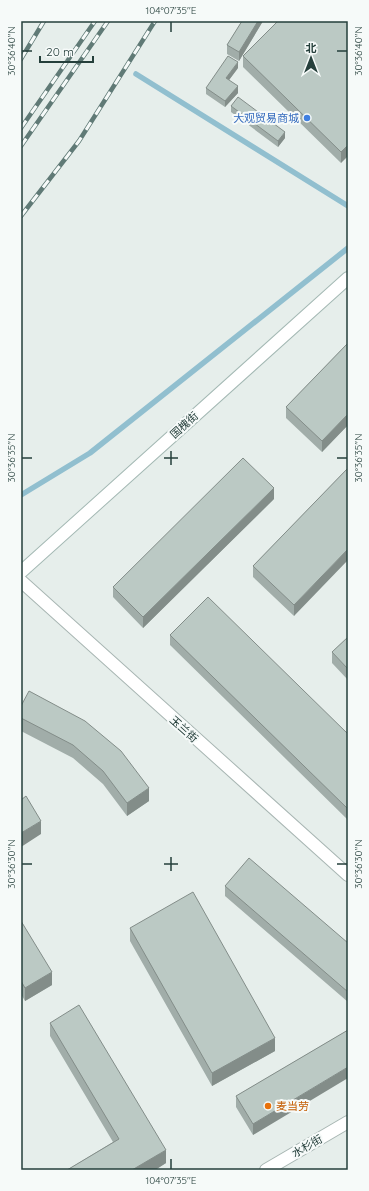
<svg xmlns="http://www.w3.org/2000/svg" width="369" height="1191" viewBox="0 0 369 1191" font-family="Quicksand,'Noto Sans SC',sans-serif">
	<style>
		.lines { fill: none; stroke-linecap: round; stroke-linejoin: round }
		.stream { stroke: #91bfcf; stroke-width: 5.5 }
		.street-casing { stroke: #a8b6b3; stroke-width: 14 }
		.secondary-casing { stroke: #a4b9b4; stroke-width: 14 }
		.street { stroke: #fff; stroke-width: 12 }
		.secondary { stroke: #fff; stroke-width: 12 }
		.rail-casing { stroke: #607a76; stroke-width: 4.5 }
		.rail { stroke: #f6faf9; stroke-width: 3; stroke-dasharray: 9; stroke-linecap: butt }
		.wall { fill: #a1ada9 }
		.shaded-wall { fill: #838d89 }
		.building { fill: #bbc9c4; stroke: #838d89 }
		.ticks { fill: none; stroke: #253f3b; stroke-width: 1.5 }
		.shop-dot { fill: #3f7fe0; stroke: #f6faf9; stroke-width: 1.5 }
		.food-dot { fill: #e8710a; stroke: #f6faf9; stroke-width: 1.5 }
		.labels { text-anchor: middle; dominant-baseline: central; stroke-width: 4; stroke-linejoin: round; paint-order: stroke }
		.shop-label { font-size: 11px; fill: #366cbe; stroke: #f6faf9; text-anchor: end }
		.street-label { font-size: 11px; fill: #253f3b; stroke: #f6faf9 }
		.food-label { font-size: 11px; fill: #c56008; stroke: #f6faf9; text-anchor: start }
		.neatline { fill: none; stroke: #253f3b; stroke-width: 1.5 }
		.ticks-label { font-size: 10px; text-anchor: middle; fill: #253f3b }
	</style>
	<rect width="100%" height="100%" fill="#e6eeeb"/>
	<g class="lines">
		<path class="stream" d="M136,74L348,206
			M21,495L90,453L348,248"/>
		<defs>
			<path id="street" d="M21,581L348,875
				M266,1170L348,1122"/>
			<path id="secondary" d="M21,572L348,278"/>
		</defs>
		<use href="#street" class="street-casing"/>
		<use href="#secondary" class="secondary-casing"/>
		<use href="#street" class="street"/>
		<use href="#secondary" class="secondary"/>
		<defs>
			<path id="rail" d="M21,59L44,21
				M21,128L95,21
				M21,146L108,21
				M21,216L79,141L155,21"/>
		</defs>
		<use href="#rail" class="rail-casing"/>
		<use href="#rail" class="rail"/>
	</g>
	<path class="wall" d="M242,21H263L239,61L227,54V45Z
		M348,21L341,163L243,67V56Z
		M238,68L229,80L238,93L225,107L206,94V88Z
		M231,106L285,138L278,147L231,112Z
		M348,343V425L322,452L286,418V407Z
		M348,468L294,616L253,577V566Z
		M274,499L143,628L113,597V587Z
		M170,635L348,734V820L170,645Z
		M348,637V680L332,663V652Z
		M21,706L149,801L127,816L103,784L73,758L21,731Z
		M225,886L348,943V1002L225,896Z
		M21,921L52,985L25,1001L21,994Z
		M130,928L275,1051L212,1086L130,941Z
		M50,1023L166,1163L155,1170H67L113,1142L50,1036Z
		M348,1030L253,1135L236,1107V1096Z"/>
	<path class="shaded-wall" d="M258,21H263L239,61V52Z
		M238,62V68L226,84V78Z
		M238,86V93L225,107V101Z
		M285,132V138L278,147V141Z
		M348,145V156L341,163V152Z
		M348,414V425L322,452V441Z
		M274,488V499L143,628V617Z
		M348,549V560L294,616V605Z
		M149,788V801L127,816V803Z
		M41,821V834L21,847V833Z
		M52,972V985L25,1001V988Z
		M275,1038V1051L212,1086V1073Z
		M348,1067V1078L253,1135V1124Z
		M166,1150V1163L155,1170H132Z"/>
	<path class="building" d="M242,21H258L239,52L227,45Z
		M278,21H348V145L341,152L243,56Z
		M228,56L238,62L226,78L238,86L225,101L206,88Z
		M238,97L285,132L278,141L231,106Z
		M348,343V414L322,441L286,407Z
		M243,458L274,488L143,617L113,587Z
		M348,468V549L294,605L253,566Z
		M208,597L348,734V809L170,635Z
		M348,637V669L332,652Z
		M29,691L85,721L121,751L149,788L127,803L103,771L73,745L21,718V706Z
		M26,796L41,821L21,833V800Z
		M249,858L348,943V992L225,886Z
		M193,892L275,1038L212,1073L130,928Z
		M21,921L52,972L25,988L21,981Z
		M79,1005L166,1150L132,1170H67L119,1139L50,1023Z
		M348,1030V1067L253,1124L236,1096Z"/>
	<path class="ticks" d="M171,22V32M22,51H32M337,51H347M171,451V465M22,458H32M164,458H178M337,458H347M171,857V871M22,864H32M164,864H178M337,864H347M171,1159V1169"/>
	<circle class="shop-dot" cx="307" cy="118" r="4"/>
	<circle class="food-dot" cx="268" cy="1106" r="4"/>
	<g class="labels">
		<g class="shop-label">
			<text x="299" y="118">大观贸易商城</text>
		</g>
		<g class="street-label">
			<text transform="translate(184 425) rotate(-42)">国槐街</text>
			<text transform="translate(184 729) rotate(42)">玉兰街</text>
			<text transform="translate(307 1146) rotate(-30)">水杉街</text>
		</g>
		<g class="food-label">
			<text x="276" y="1106">麦当劳</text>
		</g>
	</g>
	<rect width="369" height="1191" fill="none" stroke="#f6faf9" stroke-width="44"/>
	<g transform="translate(311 58)" stroke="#f6faf9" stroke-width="3" paint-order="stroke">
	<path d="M0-3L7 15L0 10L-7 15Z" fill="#253f3b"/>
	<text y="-6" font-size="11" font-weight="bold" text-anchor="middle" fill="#253f3b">北</text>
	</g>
	<path d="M40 56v6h53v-6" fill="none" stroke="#253f3b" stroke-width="2"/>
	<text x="46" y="56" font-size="12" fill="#253f3b" stroke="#f6faf9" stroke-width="3" paint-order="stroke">20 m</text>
	<rect x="22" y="22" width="325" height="1147" class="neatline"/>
	<g class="ticks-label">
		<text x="171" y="14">104°07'35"E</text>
		<text transform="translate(11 51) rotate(-90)" y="4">30°36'40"N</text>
		<text transform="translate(358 51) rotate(-90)" y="4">30°36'40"N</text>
		<text transform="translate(11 458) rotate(-90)" y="4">30°36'35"N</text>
		<text transform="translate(358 458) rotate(-90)" y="4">30°36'35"N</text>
		<text transform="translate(11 864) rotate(-90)" y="4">30°36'30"N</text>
		<text transform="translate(358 864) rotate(-90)" y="4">30°36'30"N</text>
		<text x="171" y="1184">104°07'35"E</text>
	</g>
</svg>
